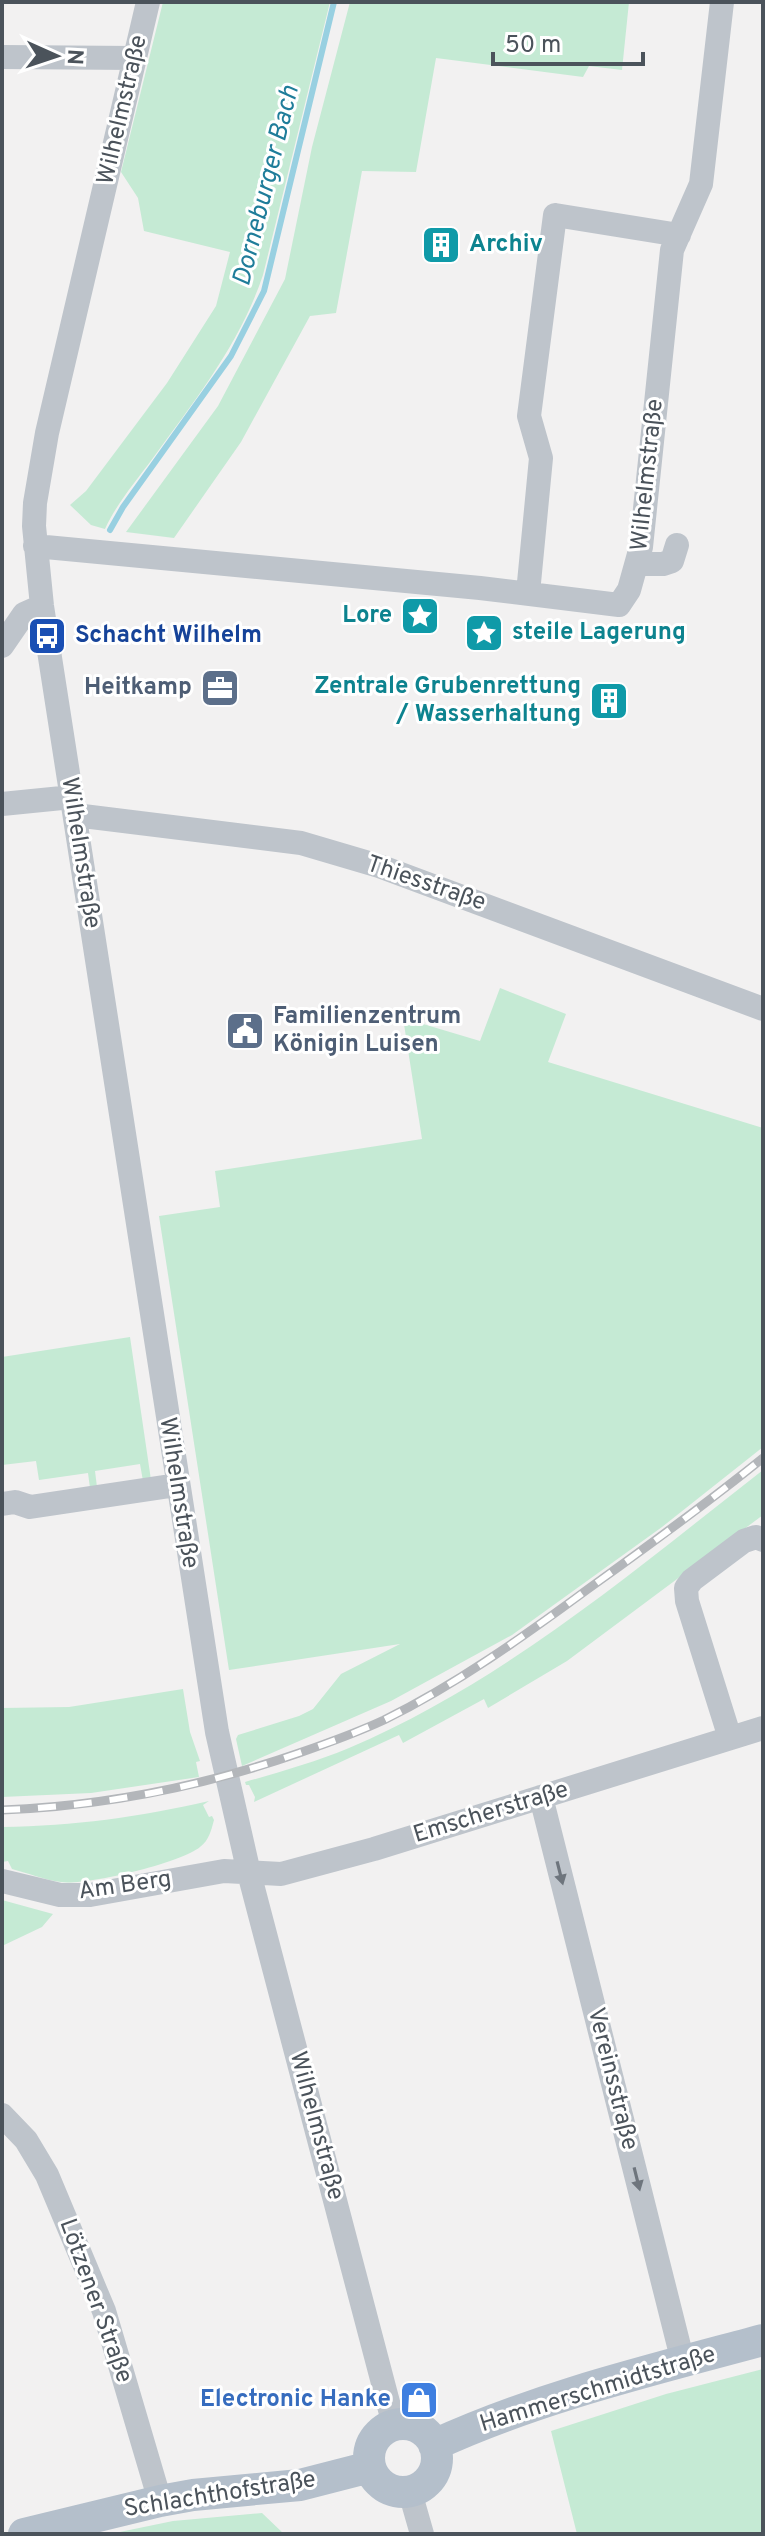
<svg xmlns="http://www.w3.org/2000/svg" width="765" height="2536" viewBox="0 0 765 2536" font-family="Overpass,sans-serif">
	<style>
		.green { fill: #c5ead4 }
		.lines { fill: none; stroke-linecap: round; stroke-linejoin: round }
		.stream { stroke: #98d0e1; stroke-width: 6 }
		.minor { stroke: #bec4cb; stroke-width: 24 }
		.major { stroke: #b4bfcb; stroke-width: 32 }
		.rail-casing { stroke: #b3b6ba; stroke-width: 9 }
		.rail { stroke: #fff; stroke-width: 6; stroke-dasharray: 18; stroke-linecap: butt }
		.oneway { fill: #6e757d }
		.labels { text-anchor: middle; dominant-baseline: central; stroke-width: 6; stroke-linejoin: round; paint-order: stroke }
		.street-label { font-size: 24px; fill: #4b535b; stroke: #fff }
		.culture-label { font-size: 24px; font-weight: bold; fill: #0d838f; stroke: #fff; text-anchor: start }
		.transit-label { font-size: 24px; font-weight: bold; fill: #164399; stroke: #fff; text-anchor: start }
		.service-label { font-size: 24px; font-weight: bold; fill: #4e5e75; stroke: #fff; text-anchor: end }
		.shop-label { font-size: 24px; font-weight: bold; fill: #366cbe; stroke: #fff; text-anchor: end }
		.water-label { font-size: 26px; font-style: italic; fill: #1f7d9a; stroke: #fff }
	</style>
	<rect width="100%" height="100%" fill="#f2f1f1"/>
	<path class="green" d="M163,2H330L263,275C240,344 195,400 153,458C136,481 117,503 105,529L91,525L70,505L86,491L167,383L216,306L230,252L144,231L138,198L121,172Z
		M350,2H629L622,70L589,66L583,77L436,58L416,172L362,171L336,313L310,316L241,442L174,538L126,532L218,406L285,279L312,147Z
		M500,988L566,1014L548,1062L763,1128V1447L662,1527L512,1635L391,1701L242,1766L236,1739L238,1735L299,1716L313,1709L341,1674L400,1644L229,1670L159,1216L220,1207L215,1171L422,1139L403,1018L480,1041Z
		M130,1337L151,1480L143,1481L140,1464L95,1471L97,1487L90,1488L88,1473L39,1480L36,1461L2,1465V1357Z
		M763,1470V1515L567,1661L488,1708L484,1699L403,1743L399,1735L254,1802L255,1797L249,1785H246L245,1782C280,1772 315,1762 349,1748C504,1682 632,1572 763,1470Z
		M183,1689L190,1732L200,1761L196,1762L199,1777L91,1793L2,1797V1708L69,1707Z
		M209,1801L203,1805L209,1817L212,1816L214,1820C211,1831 209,1840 200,1847C181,1863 85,1886 61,1882C44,1880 28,1873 12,1869L8,1861L2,1862V1827C75,1826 138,1817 209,1801Z
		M2,1900L53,1914L42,1927L2,1946Z
		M763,2369V2534H577L551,2431L666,2394Z
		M262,2513L284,2534H110L173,2521Z"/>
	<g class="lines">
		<path class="stream" d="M110,530L123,507L231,356L264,291L334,2"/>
		<path class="minor" d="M148,2L47,433L35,503L34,526L42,606L217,1732L249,1873L394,2425
			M2,57L135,58
			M35,546L480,588L619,605L629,590L641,547L672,250L701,184L722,2
			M637,564H663L672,561L677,545
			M528,593L541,458L529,416L555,215L679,235
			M2,646L24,614L42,606
			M2,804L72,797
			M75,815L301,843L379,866L763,1009
			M2,1504L15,1502L30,1507L177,1485
			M730,1738L687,1601L686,1588L692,1580L744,1541L756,1537L763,1540
			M541,1797L683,2362
			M2,1881L60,1895H90L224,1871L281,1874L374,1849L763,1728
			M2,2115L26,2140L47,2175L104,2311L160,2501
			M410,2492L422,2534"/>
		<path class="major" d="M369 2458a34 34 0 1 1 68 0a34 34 0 1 1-68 0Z
			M434,2445C538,2397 652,2370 763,2340
			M24,2534L160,2501L193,2495L300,2485L370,2467"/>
		<defs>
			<path id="rail" d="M2,1810C106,1806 201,1787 299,1753C328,1743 356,1733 384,1720C457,1684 523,1637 588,1589C648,1546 706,1504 763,1458"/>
		</defs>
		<use href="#rail" class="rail-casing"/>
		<use href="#rail" class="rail"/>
	</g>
	<defs><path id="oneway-solid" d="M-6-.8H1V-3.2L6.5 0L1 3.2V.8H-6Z" transform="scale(2)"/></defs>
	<g class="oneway">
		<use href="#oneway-solid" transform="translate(560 1873) rotate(76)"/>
		<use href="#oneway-solid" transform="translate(637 2179) rotate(76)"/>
	</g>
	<defs>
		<symbol id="building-square" viewBox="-11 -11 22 22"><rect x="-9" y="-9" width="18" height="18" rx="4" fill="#0f9aa8" stroke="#fff"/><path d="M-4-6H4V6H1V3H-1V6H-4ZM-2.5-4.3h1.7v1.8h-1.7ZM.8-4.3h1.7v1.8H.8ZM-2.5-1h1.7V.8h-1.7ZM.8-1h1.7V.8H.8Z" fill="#fff"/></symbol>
		<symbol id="sight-square" viewBox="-11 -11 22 22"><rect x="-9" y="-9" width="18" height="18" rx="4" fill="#0f9aa8" stroke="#fff"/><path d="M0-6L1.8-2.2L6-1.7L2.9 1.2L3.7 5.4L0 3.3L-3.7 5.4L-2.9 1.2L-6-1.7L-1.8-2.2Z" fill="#fff"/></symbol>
		<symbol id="bus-square" viewBox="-11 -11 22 22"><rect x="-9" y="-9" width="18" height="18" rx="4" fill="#1a4fb4" stroke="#fff"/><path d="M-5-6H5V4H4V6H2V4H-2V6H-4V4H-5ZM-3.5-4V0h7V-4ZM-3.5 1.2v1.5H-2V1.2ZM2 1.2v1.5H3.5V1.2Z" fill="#fff"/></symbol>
		<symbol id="office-square" viewBox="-11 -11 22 22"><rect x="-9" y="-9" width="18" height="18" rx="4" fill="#5c6f8a" stroke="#fff"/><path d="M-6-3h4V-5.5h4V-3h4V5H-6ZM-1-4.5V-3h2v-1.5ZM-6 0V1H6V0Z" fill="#fff"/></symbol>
		<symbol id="civic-square" viewBox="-11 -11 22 22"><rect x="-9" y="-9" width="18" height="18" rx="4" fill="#5c6f8a" stroke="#fff"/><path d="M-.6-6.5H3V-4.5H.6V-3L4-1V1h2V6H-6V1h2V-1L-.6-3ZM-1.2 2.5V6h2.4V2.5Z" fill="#fff"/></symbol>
		<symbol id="shop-square" viewBox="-11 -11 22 22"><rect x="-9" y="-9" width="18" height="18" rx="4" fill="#3f7fe0" stroke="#fff"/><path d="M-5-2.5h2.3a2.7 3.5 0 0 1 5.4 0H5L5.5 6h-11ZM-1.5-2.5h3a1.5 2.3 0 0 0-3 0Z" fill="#fff"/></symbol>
	</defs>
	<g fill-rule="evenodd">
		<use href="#building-square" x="419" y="223" width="44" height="44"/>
		<use href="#sight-square" x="398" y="594" width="44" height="44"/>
		<use href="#sight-square" x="462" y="611" width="44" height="44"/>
		<use href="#bus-square" x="25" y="614" width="44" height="44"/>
		<use href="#office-square" x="198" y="666" width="44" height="44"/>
		<use href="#building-square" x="587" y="679" width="44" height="44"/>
		<use href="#civic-square" x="223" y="1009" width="44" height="44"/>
		<use href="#shop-square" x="397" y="2378" width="44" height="44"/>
	</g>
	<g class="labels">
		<g class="street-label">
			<text transform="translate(123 110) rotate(-77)">Wilhelmstraße</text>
			<text transform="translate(648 475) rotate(-84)">Wilhelmstraße</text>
			<text transform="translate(80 853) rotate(81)">Wilhelmstraße</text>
			<text transform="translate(426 884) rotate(19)">Thiesstraße</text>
			<text transform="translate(178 1493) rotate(81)">Wilhelmstraße</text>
			<text transform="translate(491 1813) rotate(-17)">Emscherstraße</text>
			<text transform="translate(125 1886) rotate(-8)">Am Berg</text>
			<text transform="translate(612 2079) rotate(76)">Vereinsstraße</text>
			<text transform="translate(316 2126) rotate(75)">Wilhelmstraße</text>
			<text transform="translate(95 2301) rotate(70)">Lötzener Straße</text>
			<text transform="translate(598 2390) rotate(-17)">Hammerschmidtstraße</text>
			<text transform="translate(220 2495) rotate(-9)">Schlachthofstraße</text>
		</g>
		<g class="culture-label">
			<text x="469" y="245">Archiv</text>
			<text x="392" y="616" text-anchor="end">Lore</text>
			<text x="512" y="633">steile Lagerung</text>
			<text x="581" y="687" text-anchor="end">Zentrale Grubenrettung<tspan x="581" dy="28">/ Wasserhaltung</tspan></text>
		</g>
		<g class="transit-label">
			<text x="75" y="636">Schacht Wilhelm</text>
		</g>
		<g class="service-label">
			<text x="192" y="688">Heitkamp</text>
			<text x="273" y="1017" text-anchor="start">Familienzentrum<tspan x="273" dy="28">Königin Luisen</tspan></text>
		</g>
		<g class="shop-label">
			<text x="391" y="2400">Electronic Hanke</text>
		</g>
		<g class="water-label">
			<text transform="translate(267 186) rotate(-76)">Dorneburger Bach</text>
		</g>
	</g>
	<rect width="765" height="2536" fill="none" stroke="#4b535b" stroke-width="8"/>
	<g transform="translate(56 56) rotate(93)" stroke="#ffffff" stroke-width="6" paint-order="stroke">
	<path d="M0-6L14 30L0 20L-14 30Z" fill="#4b535b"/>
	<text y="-12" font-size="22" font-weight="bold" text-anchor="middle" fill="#4b535b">N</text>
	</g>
	<path d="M493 52v12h150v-12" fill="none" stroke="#4b535b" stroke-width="4"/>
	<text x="505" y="52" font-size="24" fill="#4b535b" stroke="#ffffff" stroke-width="6" paint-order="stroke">50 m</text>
</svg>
